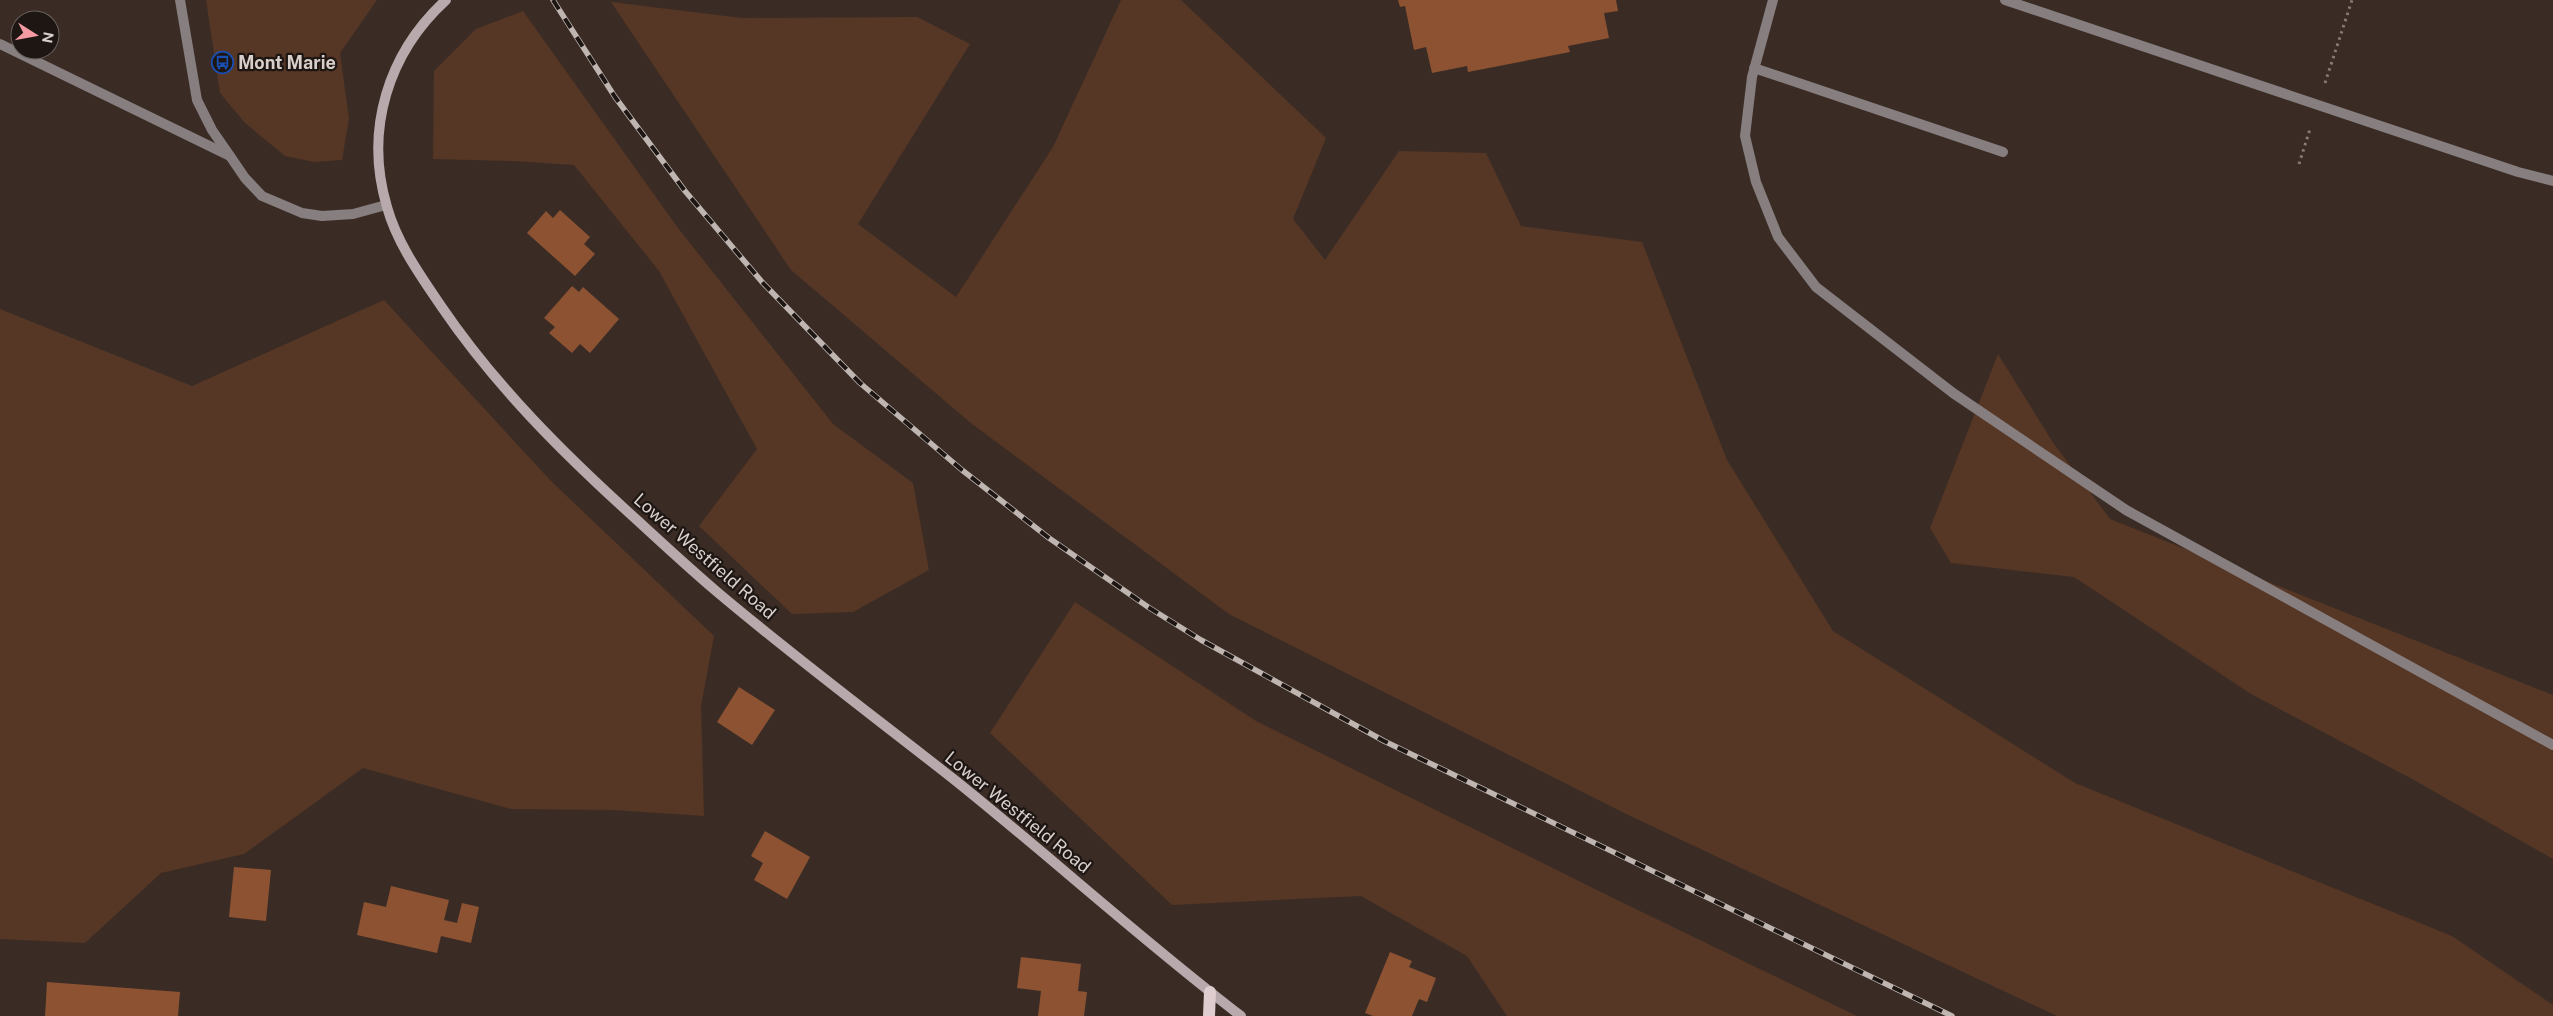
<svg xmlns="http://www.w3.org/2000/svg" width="2553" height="1016" viewBox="0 0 2553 1016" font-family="'Public Sans',sans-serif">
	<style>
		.green { fill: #563624 }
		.building { fill: #8c5232 }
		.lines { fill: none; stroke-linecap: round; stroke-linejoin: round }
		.path { stroke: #867b75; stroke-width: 3; stroke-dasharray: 2.5 4; stroke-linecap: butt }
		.lane { stroke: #867e7f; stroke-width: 10 }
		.street { stroke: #867e7f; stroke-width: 10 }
		.secondary { stroke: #b8aaac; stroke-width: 10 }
		.primary { stroke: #decccf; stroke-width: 12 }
		.rail-casing { stroke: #bfb5b1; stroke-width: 5.5 }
		.rail { stroke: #1d1613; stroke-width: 4; stroke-dasharray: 11; stroke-linecap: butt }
		.labels { text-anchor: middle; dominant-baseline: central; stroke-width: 4.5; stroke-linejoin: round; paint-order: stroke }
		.poi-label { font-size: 18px; font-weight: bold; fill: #d8cfcb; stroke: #1d1613; text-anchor: start }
		.street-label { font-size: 18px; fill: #d8cfcb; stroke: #1d1613 }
	</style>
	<rect width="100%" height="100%" fill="#3a2c25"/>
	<path class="green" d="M206,0H377L340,53L349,119L342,160L314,162L285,156L245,123L220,93Z
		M1121,0H1181L1326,138L1293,219L1325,260L1399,151L1486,153L1521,226L1642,242L1727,460L1833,631L2075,783L2452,936L2553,1005V1016H2057L1626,814L1229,614L972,424L791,270L611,2L742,18L917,17L970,44L858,224L956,297L1053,147Z
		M523,11L678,228L833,424L913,483L929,570L853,612L792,614L699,526L757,449L659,271L574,165L513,161L433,159L434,71L476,29Z
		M384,300L551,481L714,636L701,706L704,816L613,810L511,809L363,768L244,854L161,873L85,943L0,939V309L192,386Z
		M1998,354L2052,441L2110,519L2553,695V859L2414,780L2251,694L2074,577L1951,563L1930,528Z
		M1075,602L1256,721L1611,897L1857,1016H1507L1467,956L1361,896L1172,905L990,733Z"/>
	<path class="building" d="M1398,0H1616L1618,11L1604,13L1609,38L1568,46L1570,52L1468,72L1467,66L1432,73L1426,47L1414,50L1405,6L1400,7Z
		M560,210L590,237L584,244L595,254L575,276L527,233L546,211L553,218Z
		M572,286L579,292L583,287L619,319L590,353L580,344L572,353L549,333L555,327L544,318Z
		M739,687L775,710L752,745L717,722Z
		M765,831L810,857L787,899L754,880L763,863L751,856Z
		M234,867L271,870L266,921L229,917Z
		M391,886L449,900L444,920L457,923L462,903L479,907L471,943L441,936L437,953L357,935L364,902L386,907Z
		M1390,952L1412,961L1409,967L1436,978L1427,1002L1419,999L1412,1016H1373L1365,1013Z
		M1021,957L1081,964L1078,991L1087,992L1084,1016H1038L1041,991L1017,988Z
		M47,982L180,992L178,1016H45Z"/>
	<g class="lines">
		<path class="path" d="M2325,83L2352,0
			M2299,164L2310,129"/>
		<path class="lane" d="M1773,0L1752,77L1745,136L1756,182L1778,237L1816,287L1953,393L2126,510L2553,745
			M2005,0L2518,172L2553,181
			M0,44L230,156
			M1754,68L2003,152"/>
		<path class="street" d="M180,0L197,100L212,130L230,156L245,178L262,196L302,213L322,216L353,214L386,205"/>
		<path class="secondary" d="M446,0C388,53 364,130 387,207C397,243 420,275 441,306C496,387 565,455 637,520C663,544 689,568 716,591C794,657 876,718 956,781C1052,858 1143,941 1241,1016"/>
		<path class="primary" d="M1209,1016L1210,992"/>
		<defs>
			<path id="rail" d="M553,0L615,97L685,191L762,282L860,383L962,470L1049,538L1148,607L1201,640L1384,741L1952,1016"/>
		</defs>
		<use href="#rail" class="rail-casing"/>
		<use href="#rail" class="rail"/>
	</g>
	<defs>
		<symbol id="bus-ring" viewBox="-11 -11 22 22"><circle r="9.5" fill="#1d1613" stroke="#1a4fb4" stroke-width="1.5"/><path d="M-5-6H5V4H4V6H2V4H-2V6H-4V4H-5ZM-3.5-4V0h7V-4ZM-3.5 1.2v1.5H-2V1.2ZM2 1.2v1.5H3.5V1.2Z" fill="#1a4fb4"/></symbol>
	</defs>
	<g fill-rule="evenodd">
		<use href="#bus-ring" x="210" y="50" width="25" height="25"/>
	</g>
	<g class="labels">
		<g class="poi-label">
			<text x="238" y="62">Mont Marie</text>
		</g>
		<g class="street-label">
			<text transform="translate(705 556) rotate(41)">Lower Westfield Road</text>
			<text transform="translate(1018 812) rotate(39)">Lower Westfield Road</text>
		</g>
	</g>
	<g transform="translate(35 35) rotate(101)"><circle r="24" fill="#1d1613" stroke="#68605d"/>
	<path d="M0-4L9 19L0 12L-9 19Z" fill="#f49aa3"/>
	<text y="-8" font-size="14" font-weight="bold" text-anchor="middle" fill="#d8cfcb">N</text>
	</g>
</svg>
